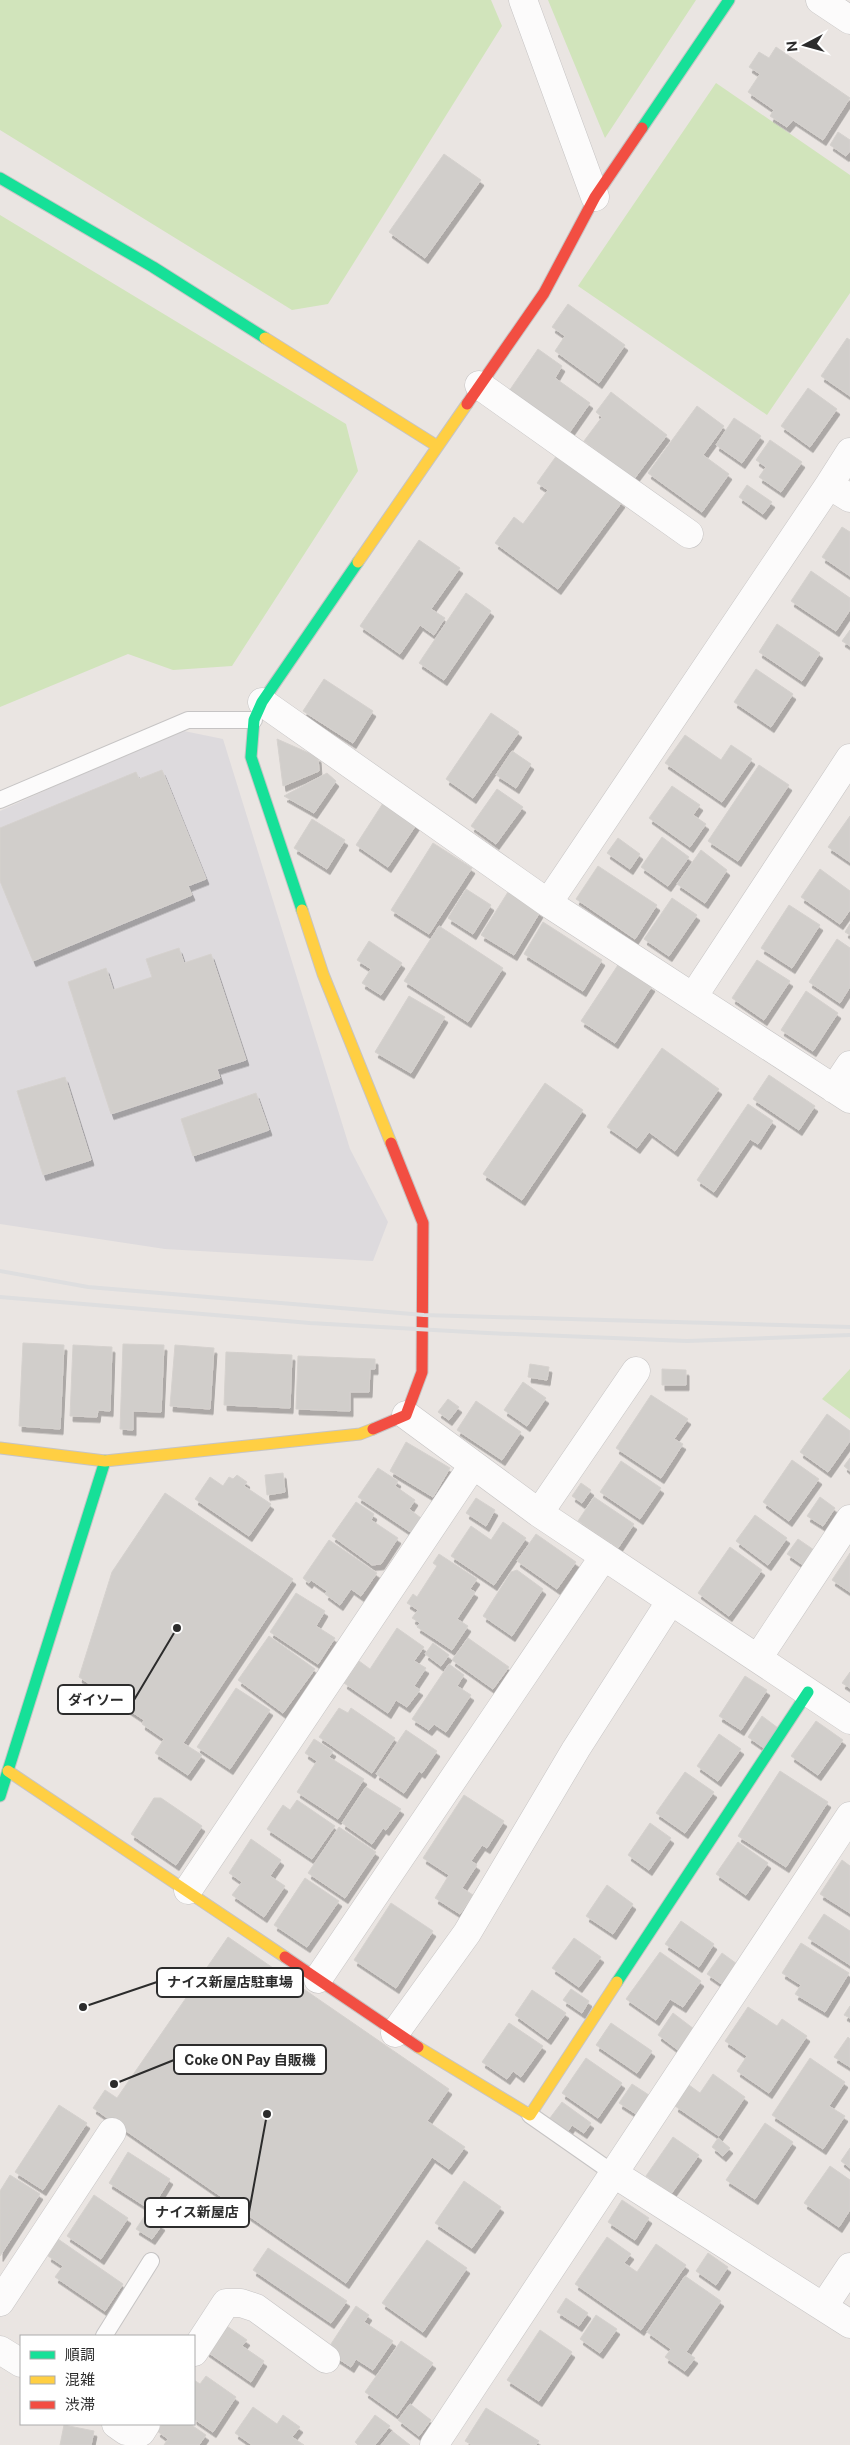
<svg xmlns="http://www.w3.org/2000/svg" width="850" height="2445" viewBox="0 0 850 2445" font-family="'Public Sans','Noto Sans JP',sans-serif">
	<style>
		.industrial { fill: #dddadd }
		.green { fill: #d1e4bb }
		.building { fill: #d1cecb; stroke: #d5d1ce; filter: url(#shadow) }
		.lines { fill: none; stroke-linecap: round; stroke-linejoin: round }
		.lane-casing { stroke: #c6c4c4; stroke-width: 18 }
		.street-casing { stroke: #c6c4c4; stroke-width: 29 }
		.fast-casing { stroke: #c6c4c4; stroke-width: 13 }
		.slow-casing { stroke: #c6c4c4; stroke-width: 13 }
		.jam-casing { stroke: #c6c4c4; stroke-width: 13 }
		.lane { stroke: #fcfbfb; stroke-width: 16 }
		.street { stroke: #fcfbfb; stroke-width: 28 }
		.fast { stroke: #16e098; stroke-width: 11 }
		.slow { stroke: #ffcf43; stroke-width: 11 }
		.jam { stroke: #f24e42; stroke-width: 11 }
		.rail { stroke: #dededf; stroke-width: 4 }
		.leader { fill: none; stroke: #2c2c2c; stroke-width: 2 }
		.callout-dot { fill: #2c2c2c; stroke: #fff; stroke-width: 2 }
		.callout { fill: #fff; stroke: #2c2c2c; stroke-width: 2 }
		.callout-label { font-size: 14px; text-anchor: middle; font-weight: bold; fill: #2c2c2c }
	</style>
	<defs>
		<filter id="shadow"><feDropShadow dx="3" dy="5.5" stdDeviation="0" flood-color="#0004"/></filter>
	</defs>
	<rect width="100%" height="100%" fill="#eae5e2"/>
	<path class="industrial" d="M179,730L223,739L350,1149L388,1222L373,1261L165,1249L0,1224V811Z"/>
	<path class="green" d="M0,0H491L502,26L328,304L292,310L0,130Z
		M548,0H696L605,138Z
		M716,83L850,175V293L767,415L578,286Z
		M0,215L346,424L358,471L232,666L173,670L128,654L0,707Z
		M850,1369V1419L822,1399Z"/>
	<path class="building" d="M776,47L850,98L823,140L793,120L787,127L770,116L774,110L748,92L760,74L749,67L759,52L769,58Z
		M838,132L850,140V151L846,156L830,145Z
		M444,154L481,180L425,258L389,232Z
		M568,304L625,345L599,383L555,351L565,336L552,327Z
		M847,338L850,340V396L821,376Z
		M538,349L562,366L555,378L590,403L567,436L507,394Z
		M808,388L837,409L810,447L781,426Z
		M611,392L667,435L634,479L584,441L602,417L596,412Z
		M697,406L724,426L703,455L729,474L702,512L648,473Z
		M734,418L761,436L742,463L716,445Z
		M770,440L802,462L781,492L759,477L766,467L756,460Z
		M557,455L622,502L558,589L495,543L514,517L523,524L548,490L537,483Z
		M747,485L772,502L763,514L739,497Z
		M842,527L850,532V576L822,557Z
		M419,540L460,568L431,609L445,618L434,635L420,625L400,654L360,626Z
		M811,571L850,598V610L836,631L791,601Z
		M466,593L491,611L444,680L419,663Z
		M777,624L820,653L802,681L759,652Z
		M850,630V646L842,641Z
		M756,669L793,694L771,727L734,702Z
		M324,679L373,711L353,743L303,711Z
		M491,713L519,732L473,798L446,779Z
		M685,735L721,760L731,745L752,759L722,802L665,763Z
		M277,739L318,757L319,771L283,786Z
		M512,751L531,764L516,788L496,775Z
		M759,765L789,785L738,861L708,841Z
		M162,770L206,879L188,886L192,895L33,961L0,881V828L136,772L139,779Z
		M327,773L336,781L314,813L284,796Z
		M672,786L700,805L693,815L706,824L690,847L649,818Z
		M497,789L523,807L496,844L471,826Z
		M385,800L418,822L388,867L356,845Z
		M850,816V862L828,847Z
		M312,819L345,840L327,869L294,848Z
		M662,837L689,857L668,886L641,867Z
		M618,838L640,854L630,869L607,853Z
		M433,843L472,868L429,934L391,910Z
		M701,850L727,870L705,903L677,884Z
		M598,866L657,905L635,939L576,899Z
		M820,869L850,891V910L840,924L801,897Z
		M466,889L491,905L473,934L448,918Z
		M508,892L540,912L514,955L481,935Z
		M672,898L697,915L669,956L644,939Z
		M789,905L820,925L792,968L761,948Z
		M543,922L602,960L583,991L524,954Z
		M850,924V935L845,932Z
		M439,926L503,968L468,1022L404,981Z
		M837,939L850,948V987L840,1003L809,982Z
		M369,941L402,963L381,995L362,983L371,969L357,960Z
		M179,948L184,963L211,954L246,1060L217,1069L220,1078L111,1114L68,982L106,968L113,990L152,977L146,959Z
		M757,960L790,981L764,1020L732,998Z
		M618,965L652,986L615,1043L581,1021Z
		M806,991L838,1013L813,1051L781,1030Z
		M409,996L445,1017L411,1073L375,1052Z
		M662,1048L719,1089L675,1151L649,1132L637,1148L607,1127Z
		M769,1075L815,1106L799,1130L753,1099Z
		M65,1077L91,1160L43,1175L17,1091Z
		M545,1083L583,1110L522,1200L483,1174Z
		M256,1093L269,1130L193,1156L181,1119Z
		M748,1104L773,1121L758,1144L750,1139L714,1192L697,1180Z
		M23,1343L64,1345L60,1429L19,1426Z
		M123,1344L164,1345L161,1412L133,1411V1430L120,1429Z
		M73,1345L112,1347L110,1411L98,1410L97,1417L70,1416Z
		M175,1345L214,1348L210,1409L170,1406Z
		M226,1352L292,1355L290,1408L224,1405Z
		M298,1356L375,1359V1369H370L369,1392H350V1411L296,1409Z
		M530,1364L549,1367L547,1380L528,1377Z
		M662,1369L686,1370V1385H662Z
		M523,1382L546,1398L527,1426L504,1410Z
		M651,1395L688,1419L674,1439L683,1444L661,1478L616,1448Z
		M448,1399L459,1407L449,1420L438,1412Z
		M476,1401L521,1432L502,1460L457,1430Z
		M827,1414L850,1431V1441L828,1472L800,1452Z
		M406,1442L450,1468L433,1497L390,1471Z
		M850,1458V1471L844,1466Z
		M792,1460L819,1479L789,1521L763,1502Z
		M621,1461L661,1488L640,1519L600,1492Z
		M378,1468L398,1481L395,1486L415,1500L409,1509L421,1518L412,1533L358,1497Z
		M283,1473L285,1492L267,1495L265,1475Z
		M237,1475L247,1482L244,1486L271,1504L249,1536L195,1499L210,1477L223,1486L229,1477L233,1479Z
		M581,1483L591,1490L582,1503L572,1496Z
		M165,1493L293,1579L183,1743L202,1755L188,1775L155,1753L164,1739L142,1724L144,1720L79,1677L112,1572Z
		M594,1497L634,1524L618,1548L578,1521Z
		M820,1497L835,1508L823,1526L807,1516Z
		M476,1498L495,1510L486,1526L466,1513Z
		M356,1502L374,1514L371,1520L398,1538L381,1564L372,1565L332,1536Z
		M755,1515L787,1538L768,1565L736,1541Z
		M503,1522L526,1538L494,1585L451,1556L471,1526L491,1540Z
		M536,1534L576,1562L557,1589L517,1561Z
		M798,1539L814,1550L803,1565L787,1554Z
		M329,1540L377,1573L361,1596L351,1589L340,1605L325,1594L327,1591L311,1580L309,1583L303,1578Z
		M730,1547L762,1570L729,1616L698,1593Z
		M850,1553V1592L832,1580Z
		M439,1554L477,1579L470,1589L475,1592L457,1619L468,1626L452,1650L417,1627L420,1623L412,1618L418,1610L407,1603L413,1594L417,1597L437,1566L433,1563Z
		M517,1570L543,1589L512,1636L483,1616L511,1572Z
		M296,1593L325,1611L316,1626L335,1638L318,1664L270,1632Z
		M397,1628L424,1647L414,1661L426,1668L414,1686L420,1690L407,1707L396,1700L388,1713L344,1683L359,1661L370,1669Z
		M269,1636L315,1669L283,1713L238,1680Z
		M468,1638L509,1667L493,1689L452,1660Z
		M433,1643L449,1655L441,1666L425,1654Z
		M449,1664L464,1675L457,1686L471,1695L446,1732L434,1724L429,1730L412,1719Z
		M850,1672V1688L842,1683Z
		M745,1676L767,1690L741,1730L719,1716Z
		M236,1688L270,1710L230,1769L197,1747Z
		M339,1708L348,1713L351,1708L395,1738L372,1773L319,1737Z
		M762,1716L778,1728L764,1748L748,1737Z
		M816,1721L843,1740L818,1775L791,1756Z
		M406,1730L437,1751L422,1773L419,1771L404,1793L376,1774Z
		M719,1734L741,1749L718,1781L697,1766Z
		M314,1739L333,1751L329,1757L364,1779L338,1819L297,1792L317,1761L305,1753Z
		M780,1771L828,1802L786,1867L738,1836Z
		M685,1772L714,1792L685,1833L656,1813Z
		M366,1787L401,1809L386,1830L383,1828L372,1844L342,1823Z
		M464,1795L504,1821L487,1848L482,1845L471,1861L477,1865L462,1888L473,1895L460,1914L435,1898L449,1875L423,1858Z
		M154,1798H161L202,1826L176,1865L131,1834Z
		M297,1800L335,1826L312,1859L267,1829L283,1805L290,1810Z
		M650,1823L671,1838L649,1870L628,1855Z
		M339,1827L376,1852L345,1898L308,1873Z
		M251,1839L281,1860L270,1876L285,1886L264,1917L232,1895L242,1882L229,1873Z
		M738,1842L768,1863L746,1895L716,1874Z
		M842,1860L850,1866V1913L820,1894Z
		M305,1878L339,1901L307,1947L274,1925Z
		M607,1885L633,1904L613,1934L586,1916Z
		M391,1903L433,1931L396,1988L354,1960Z
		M824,1914L850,1931V1965L808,1938Z
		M681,1921L714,1944L699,1967L665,1944Z
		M228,1937L449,2089L427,2121L465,2147L449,2169L432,2157L346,2283L93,2108L105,2090L117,2098Z
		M574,1938L601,1957L579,1987L552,1968Z
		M801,1943L849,1973L825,2012L795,1994L801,1985L782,1973Z
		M660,1952L701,1981L683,2007L670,1999L656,2020L626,1999Z
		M722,1953L737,1964L723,1985L707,1974Z
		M571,1989L589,2001L582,2013L563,2000Z
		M532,1990L566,2013L548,2039L515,2015Z
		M850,2006V2018L844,2015Z
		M748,2007L777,2026L782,2019L807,2036L769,2093L737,2071L747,2056L725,2041Z
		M673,2013L694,2029L678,2050L658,2035Z
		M509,2023L543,2046L521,2077L513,2071L507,2079L482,2062Z
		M611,2023L652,2051L637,2073L596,2045Z
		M848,2037L850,2039V2067L834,2057Z
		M586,2058L622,2083L598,2118L562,2093Z
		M810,2058L845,2082L829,2106L845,2116L823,2149L772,2115Z
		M713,2074L745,2097L719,2136L675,2106L689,2085L700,2093Z
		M632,2084L652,2097L639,2116L619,2103Z
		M562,2102L591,2123L584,2133L572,2125L568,2131L550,2118Z
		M59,2105L87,2123L43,2190L15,2172Z
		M765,2123L793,2142L755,2199L726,2180Z
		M673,2137L699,2155L671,2194L646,2176Z
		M718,2138L730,2148L723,2156L712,2147Z
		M850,2148V2168L841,2161Z
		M128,2152L170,2179L151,2210L109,2183Z
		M830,2166L850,2180V2210L839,2227L804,2203Z
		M10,2175L40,2194L0,2256V2191Z
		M464,2181L501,2207L472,2248L435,2223Z
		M94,2195L128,2218L101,2259L67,2236Z
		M622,2200L649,2218L635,2240L608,2222Z
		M146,2214L162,2225L152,2239L136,2229Z
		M607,2237L631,2254L624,2263L637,2272L656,2244L686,2265L641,2330L575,2284Z
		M58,2239L123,2284L105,2311L55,2277L63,2266L48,2256Z
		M427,2240L467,2268L423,2332L382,2303Z
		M268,2248L347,2301L331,2323L253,2270Z
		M708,2253L728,2267L716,2285L696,2271Z
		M685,2276L721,2301L686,2352L695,2358L685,2371L665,2357L671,2349L647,2332Z
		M566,2298L588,2313L579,2326L557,2312Z
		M356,2306L369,2315L364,2322L393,2341L373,2370L356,2359L351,2367L334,2356L331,2344Z
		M596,2315L617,2329L600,2353L580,2339Z
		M224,2324L247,2340L242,2346L264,2361L251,2382L206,2351Z
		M540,2330L572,2352L539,2401L507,2380Z
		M401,2341L433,2363L397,2415L365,2392Z
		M206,2376L236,2397L213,2432L194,2419V2380L200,2384Z
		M410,2404L431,2420L419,2436L398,2420Z
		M253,2407L277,2424L283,2415L300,2427L292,2437L304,2445H252L235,2433Z
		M486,2408L539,2441L536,2445H472L465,2441Z
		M375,2415L390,2426L375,2445H358L355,2442Z
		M162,2424H190L206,2435L199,2445H164L168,2439L157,2431Z
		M64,2425L94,2431L91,2445H60Z
		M392,2431L410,2445H381Z"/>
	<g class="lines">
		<defs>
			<path id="lane" d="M0,800L188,720H254
				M530,2115L613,2173
				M104,2336L151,2261"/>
			<path id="street" d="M523,0L595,197
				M820,0L850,20
				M479,385L689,534
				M829,485L850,452
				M262,702L548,903L850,1099
				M548,903L829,485L850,498
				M693,997L850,758
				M834,1089L850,1065
				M406,1415L539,1513L850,1720
				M539,1513L636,1371
				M758,1658L850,1519
				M188,1890L473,1465
				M318,1979L604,1556
				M395,2033L467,1933L576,1749L670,1602
				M613,2173L850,2324
				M0,2302L112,2132
				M824,2306L850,2267
				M0,2350L21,2363
				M194,2352L226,2303H241L256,2308L326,2359
				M116,2424L126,2431L141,2432L146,2424
				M434,2445L850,1816"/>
			<path id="fast" d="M642,128L729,0
				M0,178L153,267L265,338
				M302,910L251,757L254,720L262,702L358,562
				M0,1796L105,1461
				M617,1982L808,1692"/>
			<path id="slow" d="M265,338L437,446
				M358,562L467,404
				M302,910L323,974L391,1143
				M0,1448L105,1461L360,1434L373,1429
				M8,1771L285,1957
				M418,2047L530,2115L617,1982"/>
			<path id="jam" d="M467,404L544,293L595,197L642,128
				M373,1429L406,1415L422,1372L423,1223L391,1143
				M285,1957L418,2047"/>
		</defs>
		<use href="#lane" class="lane-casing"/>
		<use href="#street" class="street-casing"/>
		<use href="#fast" class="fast-casing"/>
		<use href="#slow" class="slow-casing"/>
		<use href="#jam" class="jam-casing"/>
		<use href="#lane" class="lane"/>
		<use href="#street" class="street"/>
		<use href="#fast" class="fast"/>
		<use href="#slow" class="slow"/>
		<use href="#jam" class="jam"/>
		<path class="rail" d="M0,1271L88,1287L424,1315L850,1327
			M0,1297L310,1323L487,1333L687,1341L850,1335"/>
	</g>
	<path class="leader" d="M177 1628L134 1700M83 2007L157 1982M114 2084L174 2060M267 2114L249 2212"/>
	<g class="callout-dot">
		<circle cx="177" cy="1628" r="5"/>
		<circle cx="83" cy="2007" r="5"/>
		<circle cx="114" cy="2084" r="5"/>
		<circle cx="267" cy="2114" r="5"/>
	</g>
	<g class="callout">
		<rect x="58" y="1685" width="76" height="29" rx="5"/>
		<rect x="157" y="1968" width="146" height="29" rx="5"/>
		<rect x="174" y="2045" width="152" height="29" rx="5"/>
		<rect x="145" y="2198" width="104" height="29" rx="5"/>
	</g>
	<g class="callout-label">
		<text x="96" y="1705">ダイソー</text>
		<text x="230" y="1987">ナイス新屋店駐車場</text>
		<text x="250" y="2065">Coke ON Pay 自販機</text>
		<text x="197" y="2217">ナイス新屋店</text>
	</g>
	<rect x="20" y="2335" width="175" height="90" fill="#ffffff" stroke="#ababab"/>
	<rect x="30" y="2351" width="25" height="8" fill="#16e098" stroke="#ababab"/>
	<text x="65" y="2360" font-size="15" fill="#2c2c2c">順調</text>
	<rect x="30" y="2376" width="25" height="8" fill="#ffcf43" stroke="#ababab"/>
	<text x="65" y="2385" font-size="15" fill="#2c2c2c">混雑</text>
	<rect x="30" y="2401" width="25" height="8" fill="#f24e42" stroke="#ababab"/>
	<text x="65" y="2410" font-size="15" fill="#2c2c2c">渋滞</text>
	<g transform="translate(805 45) rotate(264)" stroke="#ffffff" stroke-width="4" paint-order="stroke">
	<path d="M0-4L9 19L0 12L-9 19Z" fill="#2c2c2c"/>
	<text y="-8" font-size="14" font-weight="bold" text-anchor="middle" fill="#2c2c2c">N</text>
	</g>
</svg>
